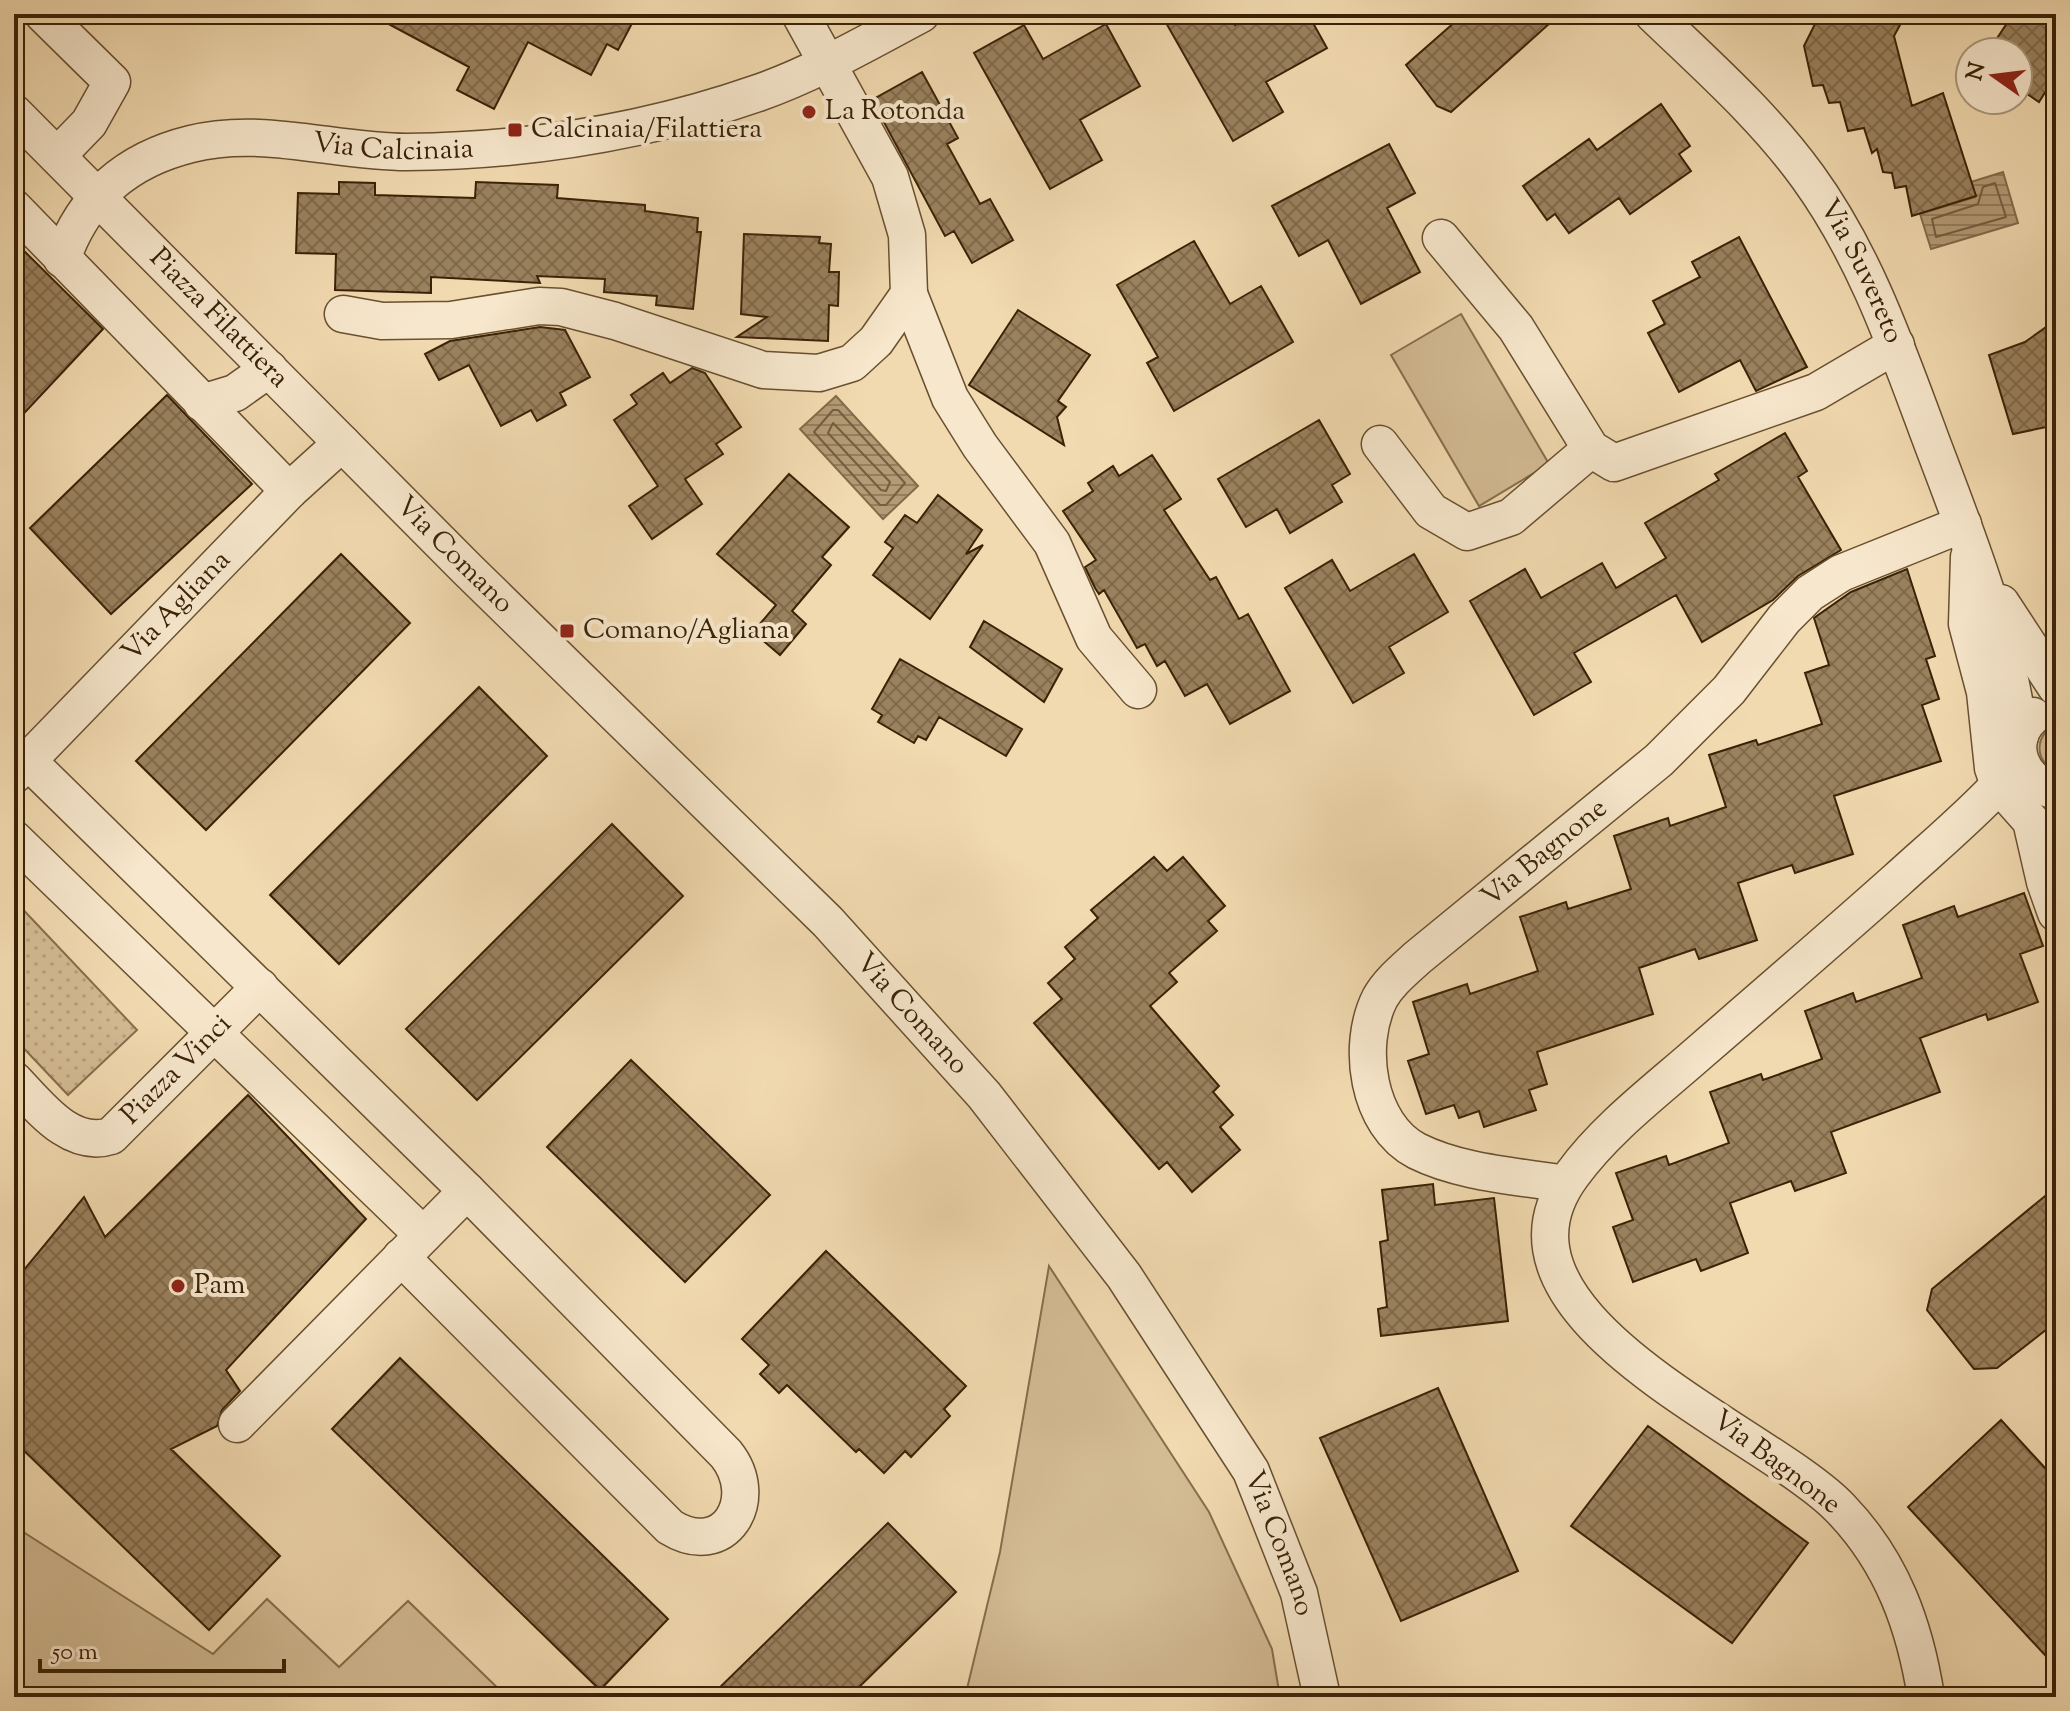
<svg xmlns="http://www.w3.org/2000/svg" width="2070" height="1711" viewBox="0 0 2070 1711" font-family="'Sorts Mill Goudy',serif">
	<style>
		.green { fill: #d3bb93; stroke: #866e4c; stroke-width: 2 }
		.park { fill: url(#park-dots); stroke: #866e4c; stroke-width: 2 }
		.water { fill: url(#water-rules); stroke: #836b49; stroke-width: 2 }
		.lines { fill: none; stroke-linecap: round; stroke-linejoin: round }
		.shore { stroke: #765e3e; stroke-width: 2 }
		.building { fill: url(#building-cross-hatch); stroke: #3a2206; stroke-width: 2 }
		.minor-casing { stroke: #685030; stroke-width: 39 }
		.minor { stroke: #f7e7cc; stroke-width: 36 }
		.poi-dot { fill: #8f2418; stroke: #f7e7cc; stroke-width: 3 }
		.labels { text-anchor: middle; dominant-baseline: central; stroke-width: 8; stroke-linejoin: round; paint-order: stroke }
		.poi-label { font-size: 28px; fill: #3a2206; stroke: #f7e7cc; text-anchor: start }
		.street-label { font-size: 28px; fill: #3a2206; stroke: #f7e7cc }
	</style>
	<defs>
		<pattern id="park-dots" width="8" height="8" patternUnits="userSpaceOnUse" patternTransform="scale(2)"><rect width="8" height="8" fill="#d3bb93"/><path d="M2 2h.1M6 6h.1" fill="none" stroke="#b6a07d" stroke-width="1.8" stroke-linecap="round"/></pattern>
		<pattern id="water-rules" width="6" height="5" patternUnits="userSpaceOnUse" patternTransform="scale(2)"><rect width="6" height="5" fill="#b39b76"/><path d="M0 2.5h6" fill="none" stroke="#937e5f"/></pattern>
		<pattern id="building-cross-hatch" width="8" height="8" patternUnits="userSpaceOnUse" patternTransform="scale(2)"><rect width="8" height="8" fill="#9a825e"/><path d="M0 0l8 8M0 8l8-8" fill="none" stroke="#7f6a4c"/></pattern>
	</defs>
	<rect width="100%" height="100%" fill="#f2dab0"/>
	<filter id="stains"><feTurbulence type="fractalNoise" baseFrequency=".0025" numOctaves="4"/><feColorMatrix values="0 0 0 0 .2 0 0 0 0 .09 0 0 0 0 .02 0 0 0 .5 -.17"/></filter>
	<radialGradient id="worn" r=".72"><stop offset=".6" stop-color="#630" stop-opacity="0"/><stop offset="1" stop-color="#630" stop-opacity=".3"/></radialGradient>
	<path class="green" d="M1461,314L1549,464L1479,506L1391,355Z
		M2056,724V772C2034,761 2034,735 2056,724Z
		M1049,1266L1209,1512L1272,1649L1280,1697H965L1000,1552Z
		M14,1526L213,1654L267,1599L339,1667L408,1601L507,1697H14Z"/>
	<path class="park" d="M14,900L137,1030L68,1095L14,1038Z"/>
	<path class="water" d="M2003,172L2018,223L1931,249L1920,214L1975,197L1971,182Z
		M836,396L918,486L883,519L800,429Z"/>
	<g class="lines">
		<path class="shore" d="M1995,183L2006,217L1936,237L1932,219L1978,204L1983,187Z
			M833,410H838L905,483L886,505H880L814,432Z
			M833,423L890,482L886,491L881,490L828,433Z"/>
	</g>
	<path class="building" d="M370,14H637L618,50L607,44L591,75L528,42L494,109L457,90L469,67Z
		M1161,14H1229L1235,25L1254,14H1308L1327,48L1266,82L1283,112L1233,141Z
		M1464,14H1560L1451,112L1437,106L1406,65Z
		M1820,14H1906L1894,36L1912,106L1943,93L1976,196L1912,216L1906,186L1895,188L1892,173L1883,172L1877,149L1872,153L1864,128L1848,131L1840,102L1829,103L1823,85L1813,86L1804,46Z
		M2013,14H2056V75L2039,102L2018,88V52H1988Z
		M1106,24L1140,86L1080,120L1102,160L1050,189L974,53L1024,25L1043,59Z
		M922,72L958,138L947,144L980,204L990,199L1013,240L972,263L954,231L945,236L872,100Z
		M1661,104L1690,146L1679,154L1691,171L1630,214L1619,198L1569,233L1555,214L1547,220L1523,186L1589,139L1597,150Z
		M1389,144L1415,193L1387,208L1420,272L1361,304L1328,240L1299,256L1272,206Z
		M339,182L375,183V195L475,198L476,182L558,185L557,198L645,205V211L698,218L697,232H701L693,309L656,305L657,296L604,292L605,279L537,276L540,283L431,277V293L335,290L336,254L296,253L298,193L339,194Z
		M744,234L820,237L819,243L831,244L829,272H839L838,306L829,305L828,341L737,337L767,317L741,314Z
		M1739,237L1807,367L1756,391L1740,360L1679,392L1648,333L1665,324L1653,301L1700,277L1692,262Z
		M14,241L103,329L14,424Z
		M1194,241L1230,304L1261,286L1293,342L1174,411L1147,363L1158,357L1117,285Z
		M1018,310L1090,355L1058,401L1066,407L1057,417L1064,445L969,385Z
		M2056,320V425L2013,434L1989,355L2025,342Z
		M540,327L565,330L590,377L560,393L566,405L537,421L531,410L501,426L469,365L439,380L425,354L450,341Z
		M692,368L705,373L741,427L716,444L723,454L685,479L702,504L652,539L629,506L658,486L614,420L637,404L631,395L663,373L670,383Z
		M167,395L252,484L111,614L30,528Z
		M1319,420L1350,474L1332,485L1342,502L1290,533L1277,509L1246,527L1218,479Z
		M1785,433L1807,471L1798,477L1841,550L1798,576L1773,600L1702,642L1676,595L1574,653L1591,682L1534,715L1470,601L1525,569L1541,598L1602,563L1616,588L1666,558L1645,523L1719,480L1715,474Z
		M1152,455L1181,499L1164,510L1210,580L1216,577L1239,619L1248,614L1290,691L1230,724L1207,684L1185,696L1165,661L1157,666L1145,644L1137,648L1104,590L1099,594L1095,588L1085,567L1096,560L1063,511L1093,491L1088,483L1113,466L1119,476Z
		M789,474L849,527L822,557L831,565L792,611L806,624L780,655L753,632L776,605L717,554Z
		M938,495L982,530L966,554L983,545L930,619L873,575L893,548L885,542L905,515L917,523Z
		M341,554L410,623L206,830L136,761Z
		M1414,554L1448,612L1389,647L1404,673L1353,703L1285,588L1332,560L1350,591Z
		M1907,569L1935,656L1926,659L1939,699L1922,705L1941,761L1834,796L1853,854L1795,873L1792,865L1738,883L1757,940L1699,959L1695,949L1639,968L1653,1014L1537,1052L1547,1084L1529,1090L1536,1110L1484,1127L1479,1111L1459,1118L1454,1105L1426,1114L1408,1061L1429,1054L1413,1002L1467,984L1470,994L1538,971L1520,917L1566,902L1568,909L1631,889L1614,836L1668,818L1670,826L1726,807L1709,755L1756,740L1758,745L1822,724L1805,673L1829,665L1814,618L1851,592Z
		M984,621L1062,669L1044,702L970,647Z
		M900,659L1022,729L1006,756L939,717L926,740L918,736L914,743L878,722L882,715L872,709Z
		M479,687L547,756L339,964L270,895Z
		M612,824L683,896L477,1100L406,1029Z
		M1154,857L1167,871L1183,857L1225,906L1208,921L1217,931L1169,973L1177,982L1150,1006L1219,1086L1213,1092L1233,1115L1220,1127L1240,1150L1192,1192L1167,1162L1159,1169L1034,1023L1062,999L1048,983L1075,959L1065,947L1098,918L1091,910Z
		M2024,893L2043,946L2020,954L2038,1002L1988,1020L1986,1014L1920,1038L1940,1092L1831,1132L1846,1173L1795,1191L1791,1181L1730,1203L1748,1253L1701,1271L1696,1259L1633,1282L1613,1227L1633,1220L1616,1173L1666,1156L1669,1165L1729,1143L1710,1092L1761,1074L1763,1080L1822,1059L1805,1011L1853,993L1856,1002L1922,978L1903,925L1954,906L1958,917Z
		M631,1060L770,1195L685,1282L547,1147Z
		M248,1095L366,1219L226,1370L240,1391L222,1410L217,1426L171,1449L280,1556L209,1630L14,1441V1282L84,1197L105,1237Z
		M1433,1184L1435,1205L1494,1198L1508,1321L1381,1336L1378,1309L1387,1307L1380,1242L1388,1240L1382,1190Z
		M2056,1187V1322L1997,1368L1974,1369L1927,1310L1932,1289Z
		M826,1251L966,1386L944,1409L950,1416L911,1457L905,1451L884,1473L859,1449L856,1452L787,1385L779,1393L760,1374L769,1365L742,1339Z
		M400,1358L668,1619L600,1690L332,1429Z
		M1438,1388L1518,1571L1401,1621L1320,1438Z
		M2001,1420L2056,1480V1667L1908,1507Z
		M1648,1426L1808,1543L1732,1643L1571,1526Z
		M888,1523L956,1592L849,1697H710Z"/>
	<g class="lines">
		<defs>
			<g id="minor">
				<path d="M43,14L112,82L89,123L58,155"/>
				<path id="s1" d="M1653,14C1707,66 1764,116 1808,177C1866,257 1897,349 1931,440C1968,538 2006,632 2020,736"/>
				<path id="s2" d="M14,113L467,569L828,922L984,1095L1124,1276L1251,1471L1299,1593L1322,1697"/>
				<path d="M14,208L289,491"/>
				<path d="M1441,238L1516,328L1591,449L1614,463L1816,392L1896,345"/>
				<path id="s3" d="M62,259C84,197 126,160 191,144C261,126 336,152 407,152C525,151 646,132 758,93C815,73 868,42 921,14"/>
				<path d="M909,294L950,398L980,446L1052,543L1094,638L1138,690"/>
				<path d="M343,314L382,321L451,320L539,306L561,307L615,321L763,370L819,373L852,363L876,341L909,294L907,235L890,177L800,14"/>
				<path d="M202,403L235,393L269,369"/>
				<path d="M1380,444L1431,511L1467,532L1511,517L1591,449"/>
				<path d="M1969,557L1967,624L1985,692L1993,768L1999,785L2031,821L2045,882L2056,913"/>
				<path d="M2001,603L2056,687"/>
				<path d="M2033,716C2004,742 2021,783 2056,791"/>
				<path d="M28,761L467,1191L726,1454C762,1499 725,1561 670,1527L401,1257"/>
				<path id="s4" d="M14,775L289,491L342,443"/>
				<path d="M14,839L423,1235"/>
				<path id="s5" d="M14,1080C39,1106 70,1149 111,1136L260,987"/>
				<path id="s6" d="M1565,1184C1517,1176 1461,1173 1417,1151C1367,1125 1356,1045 1380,998C1389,982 1403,971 1417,958L1659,760L1729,690L1784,619L1810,593L1841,573L1963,524"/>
				<path d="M237,1424L467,1191"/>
				<path d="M1926,1697C1915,1626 1892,1562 1841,1509C1769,1432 1467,1317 1572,1175C1606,1128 1657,1090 1700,1052C1766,995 1832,938 1897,880C1931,849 1967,819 1999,785"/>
			</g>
		</defs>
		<use href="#minor" class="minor-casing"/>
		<use href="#minor" class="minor"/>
	</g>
	<g class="poi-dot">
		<circle cx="809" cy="112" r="8"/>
		<rect x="507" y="122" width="16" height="16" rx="4"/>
		<rect x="559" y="623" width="16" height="16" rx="4"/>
		<circle cx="178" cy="1286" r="8"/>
	</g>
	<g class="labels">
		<g class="poi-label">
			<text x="825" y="112">La Rotonda</text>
			<text x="531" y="130">Calcinaia/Filattiera</text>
			<text x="583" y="631">Comano/Agliana</text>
			<text x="194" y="1286">Pam</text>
		</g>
		<g class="street-label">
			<text stroke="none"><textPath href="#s3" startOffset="384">Via Calcinaia</textPath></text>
			<text stroke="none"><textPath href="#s1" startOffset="334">Via Suvereto</textPath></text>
			<text stroke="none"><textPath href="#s2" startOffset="290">Piazza Filattiera</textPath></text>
			<text stroke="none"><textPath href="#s2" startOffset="624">Via Comano</textPath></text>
			<text stroke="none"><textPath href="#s4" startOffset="234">Via Agliana</textPath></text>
			<text stroke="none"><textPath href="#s6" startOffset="544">Via Bagnone</textPath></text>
			<text stroke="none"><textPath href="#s2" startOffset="1272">Via Comano</textPath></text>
			<text stroke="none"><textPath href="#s5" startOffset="212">Piazza Vinci</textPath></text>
			<text transform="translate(1776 1463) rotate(37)">Via Bagnone</text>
			<text stroke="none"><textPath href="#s2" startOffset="1920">Via Comano</textPath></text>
		</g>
	</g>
	<rect width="2070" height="1711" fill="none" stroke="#f2dab0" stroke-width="48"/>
	<rect x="16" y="16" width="2038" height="1679" fill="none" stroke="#3a2206" stroke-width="4"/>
	<rect x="24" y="24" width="2022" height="1663" fill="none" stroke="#3a2206" stroke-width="2"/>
	<g transform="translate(1994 76) rotate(284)"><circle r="38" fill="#f7e7cc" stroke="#ab987d" stroke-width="2"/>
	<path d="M0-6L14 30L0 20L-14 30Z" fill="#8f2418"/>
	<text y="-12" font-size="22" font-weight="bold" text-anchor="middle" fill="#3a2206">N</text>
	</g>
	<path d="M40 1659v12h244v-12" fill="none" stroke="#3a2206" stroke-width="4"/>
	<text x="52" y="1659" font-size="24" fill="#3a2206" stroke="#f7e7cc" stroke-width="6" paint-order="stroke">50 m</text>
	<rect width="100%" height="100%" filter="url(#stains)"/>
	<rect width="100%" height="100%" fill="url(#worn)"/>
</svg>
